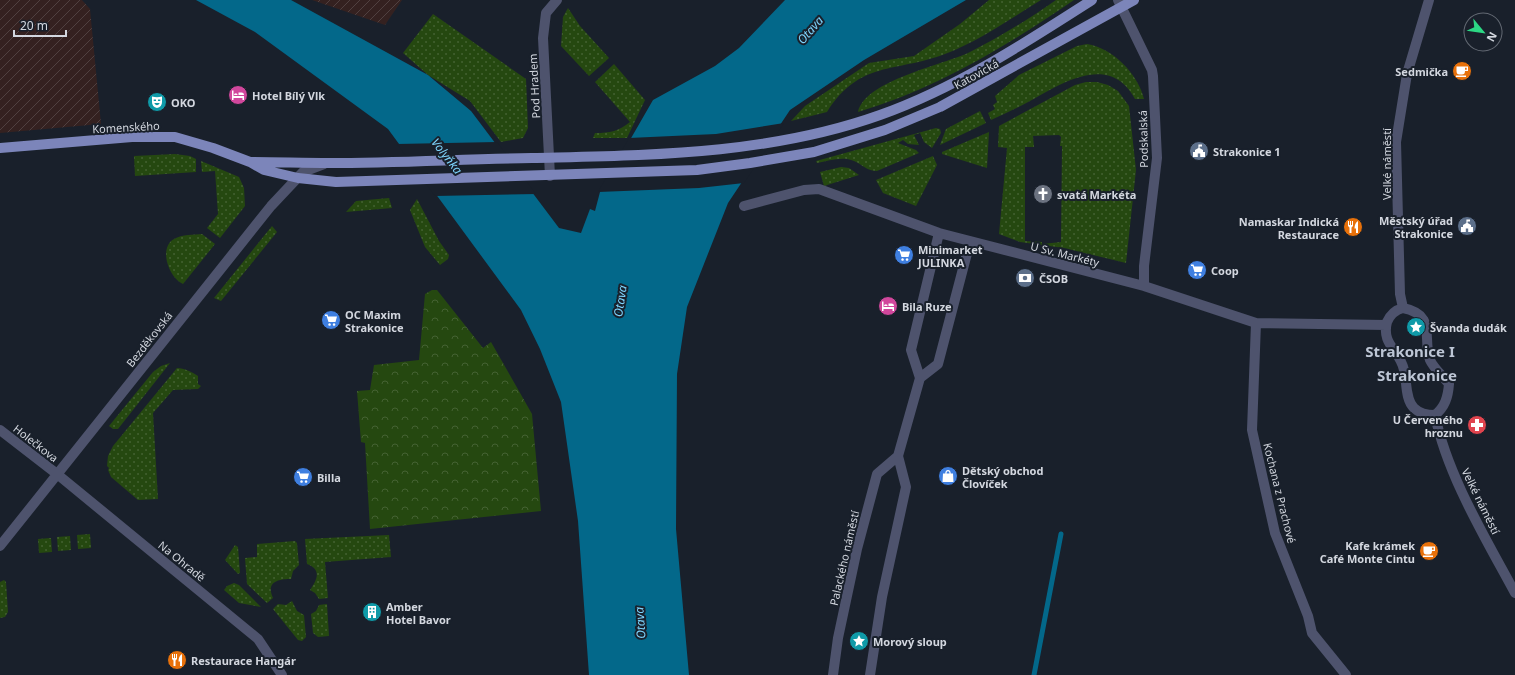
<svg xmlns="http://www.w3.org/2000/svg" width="1515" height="675" viewBox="0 0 1515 675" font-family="'Noto Sans',sans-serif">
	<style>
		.industrial { fill: url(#industrial-furrows) }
		.grass { fill: url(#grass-dots); fill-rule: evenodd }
		.park { fill: url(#park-crowns) }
		.water { fill: #03688a }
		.pier { fill: #19202b }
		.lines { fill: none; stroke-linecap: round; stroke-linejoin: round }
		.stream { stroke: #03688a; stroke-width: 5 }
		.minor { stroke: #4e536d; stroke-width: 10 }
		.major { stroke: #7c85ba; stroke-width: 10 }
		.labels { text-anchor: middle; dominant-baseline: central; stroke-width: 4; stroke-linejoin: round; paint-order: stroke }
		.poi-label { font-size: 11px; font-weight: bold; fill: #d3d7df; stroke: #19202b; text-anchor: start }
		.street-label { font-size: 11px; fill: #d3d7df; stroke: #19202b }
		.water-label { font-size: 12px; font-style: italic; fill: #7ed4fc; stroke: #19202b }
		.district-label { font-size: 15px; font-weight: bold; fill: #bdc6d5; stroke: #19202b }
	</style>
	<defs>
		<pattern id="industrial-furrows" width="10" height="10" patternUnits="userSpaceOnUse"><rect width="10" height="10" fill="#342120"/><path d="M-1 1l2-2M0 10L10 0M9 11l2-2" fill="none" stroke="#504040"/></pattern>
		<pattern id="grass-dots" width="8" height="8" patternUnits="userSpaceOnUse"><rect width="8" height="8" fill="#254810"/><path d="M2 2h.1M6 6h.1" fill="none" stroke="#446232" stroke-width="1.8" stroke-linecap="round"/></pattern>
		<pattern id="park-crowns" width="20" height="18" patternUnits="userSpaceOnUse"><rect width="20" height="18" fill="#254810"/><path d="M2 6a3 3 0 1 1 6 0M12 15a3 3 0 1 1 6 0" fill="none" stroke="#446232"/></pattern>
	</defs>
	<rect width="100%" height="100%" fill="#19202b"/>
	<path class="industrial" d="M0,0H82L90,9L101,124L0,133Z
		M312,0H402L385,25Z"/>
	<path class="grass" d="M989,0H1041C1010,19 979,41 945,54C895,73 860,60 827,112L791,121L805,106L869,63L914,56L960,24Z
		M1056,0H1074C1007,46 935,89 858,112C865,80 944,65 970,52C1000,37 1029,19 1056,0Z
		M568,8L580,26L609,58L589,76L561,46L563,17Z
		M433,14L526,79L528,128L523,138L501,142L470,101L428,75L403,53Z
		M1087,44C1113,48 1138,74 1144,99H1135C1110,52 1062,83 1030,101C1017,108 1004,114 991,120L988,113L995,109L993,105L997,102L995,96L1019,75L1077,46Z
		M614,64L645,100L627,138H593L595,133C610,133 619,131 630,122L595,82Z
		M1086,82H1097L1108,85L1118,91L1129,106L1136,170L1126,263L1064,248L1020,242L999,234L1007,148L998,147L999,126L1075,85ZM1059,135L1061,137L1060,146H1062L1061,242L1042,244V242L1025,241V147H1034L1033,136Z
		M980,111L986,123L940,145L946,129Z
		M936,128L940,129L941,133L932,148L924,142L920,133L914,135L919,145L908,144L903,140L898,143L916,150L919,153L877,171C867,171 863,165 854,161C842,156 829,161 817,163L816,161Z
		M989,132L987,168L942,154V152Z
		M175,154L190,156L196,159V172L135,176L134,156Z
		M933,156L937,165L916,206L883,193L876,180Z
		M201,161L239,177L244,188L245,206L220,238L207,228L218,214L215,171L202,172Z
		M841,167L849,168L859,175L824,186L820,172Z
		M389,198L392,208L346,212L356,201Z
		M417,199L439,241L449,255L448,259L440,265L425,247L410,210Z
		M272,226L277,232L221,301L214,298Z
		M202,234L215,244L183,284C169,278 158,248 174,239C182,234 194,235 202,234Z
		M170,363L118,429H113L109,426L153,372L161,366Z
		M177,368C184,368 192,372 198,376V384L201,386L198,389L173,390L153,413L158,499L138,500L111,477L108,470L109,468L107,466L108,456L113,446Z
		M90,534L91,548L78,549L77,535Z
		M389,535L391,557L325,562L328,598L319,599L315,593L310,590C316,581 323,570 307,564L305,539Z
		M70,536L71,550L58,551L57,537Z
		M51,538L52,552L39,553L38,539Z
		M295,541L297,543L299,565L293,571L291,579C280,579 265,581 273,598L267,603L247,584L245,558L257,557V544Z
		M235,545L238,547L240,573L238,574L225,560Z
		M4,580L6,582L8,612L5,617L0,618V582Z
		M234,583L239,585L261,607L239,603L224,590L227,586Z
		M292,601L297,611L304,615L306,637L302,641L298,640L273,609L278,604L286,605Z
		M327,604L329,636L318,637L313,633L311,614L316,611L319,605Z"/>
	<path class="park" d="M432,290H437L483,348L491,342L532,414L541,511L370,529L365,443L361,442L357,391L370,390L374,365L419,360L425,294Z"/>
	<path class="water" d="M196,0H291L428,75L471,111L559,228L581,233L590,209L595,211L600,192L653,100L715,66L739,48L785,0H966L864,60L790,110L728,203L687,307L677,374L676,529L689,675H589L578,521L561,402L540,349L521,310L388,129L255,32Z"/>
	<path class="pier" d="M784,123L744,183L699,188L598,192L629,138L716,134Z
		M497,142L536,194L435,196L397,144Z"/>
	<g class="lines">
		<path class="stream" d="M1034,675L1061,534"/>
		<path class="minor" d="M1118,0L1152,70L1153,76L1157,158L1144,266V286
			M550,176L543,38L546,13L557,0
			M744,206L804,190L819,189L939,233L1144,286L1256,323L1386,325
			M1403,308L1400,294L1396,142L1407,74L1429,0
			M1403,308C1437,315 1422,337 1430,360C1434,369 1443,376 1449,384C1448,397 1445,407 1435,415C1428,415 1420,414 1414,408C1405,400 1407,381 1404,370C1400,350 1381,345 1387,322C1390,315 1395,310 1403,308Z
			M1256,323L1252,430L1275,533L1308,616L1312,633L1346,675
			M920,378L938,364L970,242
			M1435,415C1447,475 1486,539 1515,593
			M0,430L57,474L258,639L282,675
			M0,546L271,206L303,172L324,164
			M833,675L838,638L857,549L877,474L898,456
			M870,675L882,597L906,487L898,456L920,378L911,350L939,233"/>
		<path class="major" d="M0,148L132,137H175L213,148L250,162L264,170L298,178L336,182L697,170L750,163L814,152L885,130L940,107L1134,0
			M250,162C277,162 303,163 329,163C397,163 464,159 532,158C649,155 768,155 880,115C956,88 1025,43 1092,0"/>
	</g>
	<defs>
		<symbol id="cafe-disc" viewBox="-11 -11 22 22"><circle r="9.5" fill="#e8710a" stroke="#19202b"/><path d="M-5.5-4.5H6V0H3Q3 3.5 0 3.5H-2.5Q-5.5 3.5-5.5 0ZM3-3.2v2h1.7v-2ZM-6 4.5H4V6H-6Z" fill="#fff"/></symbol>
		<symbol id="hotel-disc" viewBox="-11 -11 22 22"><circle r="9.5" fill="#d1479c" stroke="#19202b"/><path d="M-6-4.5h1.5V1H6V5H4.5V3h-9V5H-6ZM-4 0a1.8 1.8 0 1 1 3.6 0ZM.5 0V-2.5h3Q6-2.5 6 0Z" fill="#fff"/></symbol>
		<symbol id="theatre-disc" viewBox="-11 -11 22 22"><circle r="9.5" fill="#0f9aa8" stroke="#19202b"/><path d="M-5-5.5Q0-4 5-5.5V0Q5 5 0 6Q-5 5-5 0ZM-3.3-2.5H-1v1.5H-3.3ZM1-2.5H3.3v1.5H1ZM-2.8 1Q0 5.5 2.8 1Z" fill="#fff"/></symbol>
		<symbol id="civic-disc" viewBox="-11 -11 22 22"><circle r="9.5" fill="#5c6f8a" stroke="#19202b"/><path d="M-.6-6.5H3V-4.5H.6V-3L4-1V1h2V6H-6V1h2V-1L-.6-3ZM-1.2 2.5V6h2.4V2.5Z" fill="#fff"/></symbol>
		<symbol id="church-disc" viewBox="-11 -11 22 22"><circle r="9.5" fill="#6b7280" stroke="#19202b"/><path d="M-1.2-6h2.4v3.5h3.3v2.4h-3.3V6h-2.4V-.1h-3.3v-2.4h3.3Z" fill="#fff"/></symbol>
		<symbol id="restaurant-disc" viewBox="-11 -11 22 22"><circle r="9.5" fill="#e8710a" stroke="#19202b"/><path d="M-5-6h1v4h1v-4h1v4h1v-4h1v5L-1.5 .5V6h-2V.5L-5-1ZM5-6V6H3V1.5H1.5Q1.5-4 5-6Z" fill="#fff"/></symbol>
		<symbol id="supermarket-disc" viewBox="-11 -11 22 22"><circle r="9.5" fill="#3f7fe0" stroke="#19202b"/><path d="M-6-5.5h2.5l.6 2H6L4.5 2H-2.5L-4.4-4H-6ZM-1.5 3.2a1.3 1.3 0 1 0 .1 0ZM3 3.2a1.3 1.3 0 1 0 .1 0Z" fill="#fff"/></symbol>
		<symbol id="bank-disc" viewBox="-11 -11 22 22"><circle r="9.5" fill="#5c6f8a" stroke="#19202b"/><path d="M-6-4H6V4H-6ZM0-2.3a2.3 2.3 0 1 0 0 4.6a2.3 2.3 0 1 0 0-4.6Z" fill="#fff"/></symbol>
		<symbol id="sight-disc" viewBox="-11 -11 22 22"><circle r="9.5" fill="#0f9aa8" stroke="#19202b"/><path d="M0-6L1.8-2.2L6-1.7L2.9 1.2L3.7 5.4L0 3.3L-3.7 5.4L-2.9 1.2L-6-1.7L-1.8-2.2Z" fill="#fff"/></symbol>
		<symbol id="pharmacy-disc" viewBox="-11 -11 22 22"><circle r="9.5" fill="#e0444e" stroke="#19202b"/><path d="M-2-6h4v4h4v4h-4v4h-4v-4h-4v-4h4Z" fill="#fff"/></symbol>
		<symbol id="shop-disc" viewBox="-11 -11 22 22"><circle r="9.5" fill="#3f7fe0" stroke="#19202b"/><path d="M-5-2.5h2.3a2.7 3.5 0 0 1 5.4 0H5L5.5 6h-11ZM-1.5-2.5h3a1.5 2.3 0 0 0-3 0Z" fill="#fff"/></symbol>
		<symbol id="building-disc" viewBox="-11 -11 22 22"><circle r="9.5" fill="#0f9aa8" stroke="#19202b"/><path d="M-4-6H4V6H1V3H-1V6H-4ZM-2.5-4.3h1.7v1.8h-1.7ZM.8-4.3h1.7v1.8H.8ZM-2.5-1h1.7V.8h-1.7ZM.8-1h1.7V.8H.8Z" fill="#fff"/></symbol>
	</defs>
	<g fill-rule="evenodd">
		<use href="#cafe-disc" x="1451" y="60" width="22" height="22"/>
		<use href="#hotel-disc" x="227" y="84" width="22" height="22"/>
		<use href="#theatre-disc" x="146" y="91" width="22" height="22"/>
		<use href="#civic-disc" x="1188" y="140" width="22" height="22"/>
		<use href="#church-disc" x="1032" y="183" width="22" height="22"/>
		<use href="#civic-disc" x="1456" y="215" width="22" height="22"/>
		<use href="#restaurant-disc" x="1342" y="216" width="22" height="22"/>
		<use href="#supermarket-disc" x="893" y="244" width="22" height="22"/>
		<use href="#supermarket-disc" x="1186" y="259" width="22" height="22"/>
		<use href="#bank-disc" x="1014" y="267" width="22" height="22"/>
		<use href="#hotel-disc" x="877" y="295" width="22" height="22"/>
		<use href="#supermarket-disc" x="320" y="309" width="22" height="22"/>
		<use href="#sight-disc" x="1405" y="316" width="22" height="22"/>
		<use href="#pharmacy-disc" x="1466" y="414" width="22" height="22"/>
		<use href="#shop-disc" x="937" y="465" width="22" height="22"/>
		<use href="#supermarket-disc" x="292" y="466" width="22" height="22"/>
		<use href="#cafe-disc" x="1418" y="540" width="22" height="22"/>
		<use href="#building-disc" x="361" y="601" width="22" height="22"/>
		<use href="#sight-disc" x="848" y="630" width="22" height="22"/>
		<use href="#restaurant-disc" x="166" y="649" width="22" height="22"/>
	</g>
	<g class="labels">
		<g class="poi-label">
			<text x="1448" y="71" text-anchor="end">Sedmička</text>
			<text x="252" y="95">Hotel Bílý Vlk</text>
			<text x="171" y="102">OKO</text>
			<text x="1213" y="151">Strakonice 1</text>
			<text x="1057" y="194">svatá Markéta</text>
			<text x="1453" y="220" text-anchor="end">Městský úřad<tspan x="1453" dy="13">Strakonice</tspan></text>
			<text x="1339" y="221" text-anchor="end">Namaskar Indická<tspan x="1339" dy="13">Restaurace</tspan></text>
			<text x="918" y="249">Minimarket<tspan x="918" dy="13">JULINKA</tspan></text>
			<text x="1211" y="270">Coop</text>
			<text x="1039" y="278">ČSOB</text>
			<text x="902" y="306">Bila Ruze</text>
			<text x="345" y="314">OC Maxim<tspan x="345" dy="13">Strakonice</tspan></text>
			<text x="1430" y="327">Švanda dudák</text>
			<text x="1463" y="419" text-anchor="end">U Červeného<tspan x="1463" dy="13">hroznu</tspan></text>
			<text x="962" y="470">Dětský obchod<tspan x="962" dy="13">Človíček</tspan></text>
			<text x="317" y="477">Billa</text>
			<text x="1415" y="545" text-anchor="end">Kafe krámek<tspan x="1415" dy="13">Café Monte Cintu</tspan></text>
			<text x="386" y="606">Amber<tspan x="386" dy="13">Hotel Bavor</tspan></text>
			<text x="873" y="641">Morový sloup</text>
			<text x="191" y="660">Restaurace Hangár</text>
		</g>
		<g class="street-label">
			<text transform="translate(976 74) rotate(-29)">Katovická</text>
			<text transform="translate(534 86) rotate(-93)">Pod Hradem</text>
			<text transform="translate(126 127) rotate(-3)">Komenského</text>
			<text transform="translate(1143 139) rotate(-91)">Podskalská</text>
			<text transform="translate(1386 164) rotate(-90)">Velké náměstí</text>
			<text transform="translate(1065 254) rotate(14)">U Sv. Markéty</text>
			<text transform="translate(149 339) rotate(-52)">Bezděkovská</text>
			<text transform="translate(36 443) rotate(38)">Holečkova</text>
			<text transform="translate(1280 493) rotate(76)">Kochana z Prachové</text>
			<text transform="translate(1481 501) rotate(64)">Velké náměstí</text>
			<text transform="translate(844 558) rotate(-77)">Palackého náměstí</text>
			<text transform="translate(182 561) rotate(39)">Na Ohradě</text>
		</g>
		<g class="water-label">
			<text transform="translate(810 30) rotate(-49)">Otava</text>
			<text transform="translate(447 156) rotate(52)">Volyňka</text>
			<text transform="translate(620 301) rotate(-81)">Otava</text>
			<text transform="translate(640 623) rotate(-94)">Otava</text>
		</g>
		<g class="district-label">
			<text x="1410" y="351">Strakonice I</text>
			<text x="1417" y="375">Strakonice</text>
		</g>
	</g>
	<g transform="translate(1483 32) rotate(119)"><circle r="19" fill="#19202b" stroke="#636973"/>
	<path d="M0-3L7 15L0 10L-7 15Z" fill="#2cd884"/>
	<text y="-6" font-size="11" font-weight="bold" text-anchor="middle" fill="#d3d7df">N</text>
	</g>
	<path d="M14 30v6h52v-6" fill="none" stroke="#d3d7df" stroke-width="2"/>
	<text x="20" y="30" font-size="12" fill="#d3d7df" stroke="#19202b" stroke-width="3" paint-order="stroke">20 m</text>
</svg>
